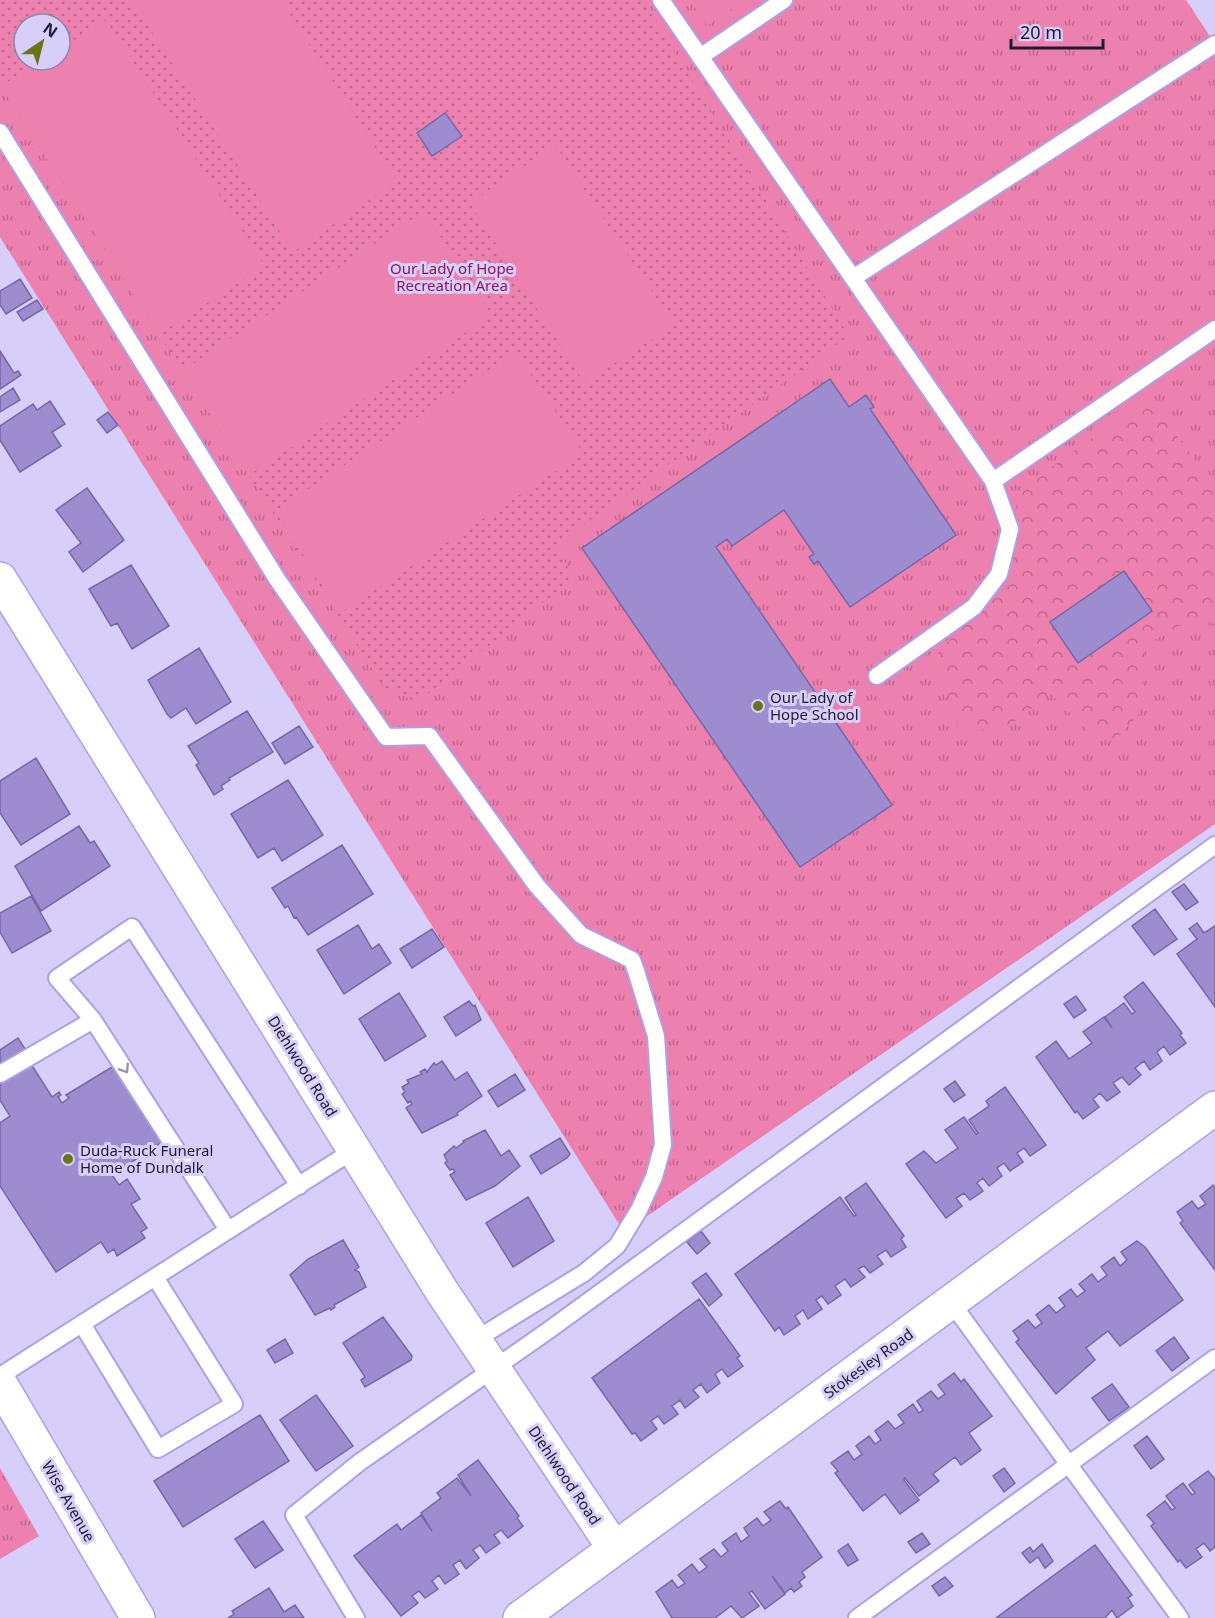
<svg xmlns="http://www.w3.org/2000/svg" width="1215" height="1618" viewBox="0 0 1215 1618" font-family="'Noto Sans',sans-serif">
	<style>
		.grass { fill: url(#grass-tufts); fill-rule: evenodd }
		.forest { fill: url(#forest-crowns) }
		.park { fill: url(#park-dots); fill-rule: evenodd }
		.garden { fill: #ec80ae }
		.building { fill: #9d8dd0; stroke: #7767a7; stroke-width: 1.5 }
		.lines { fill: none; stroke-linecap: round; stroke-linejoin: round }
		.service-casing { stroke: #af9fe3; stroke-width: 20 }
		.minor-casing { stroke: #af9fe3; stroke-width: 36 }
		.secondary-casing { stroke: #af9fe3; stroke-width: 36 }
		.service { stroke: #fff; stroke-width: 16 }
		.minor { stroke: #fff; stroke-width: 33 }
		.secondary { stroke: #fff; stroke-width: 33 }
		.oneway { stroke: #9a97a3 }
		.poi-dot { fill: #6b731b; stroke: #d7cff9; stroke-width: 2 }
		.labels { text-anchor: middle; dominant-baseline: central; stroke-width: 6; stroke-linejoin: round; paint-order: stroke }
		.park-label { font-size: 15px; fill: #941259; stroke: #d7cff9 }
		.poi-label { font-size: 15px; fill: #1f1832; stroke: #d7cff9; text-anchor: start }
		.street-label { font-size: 15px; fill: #1f1832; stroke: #d7cff9 }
	</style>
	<defs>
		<pattern id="grass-tufts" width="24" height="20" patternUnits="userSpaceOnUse" patternTransform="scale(1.5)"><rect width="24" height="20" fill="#ec80ae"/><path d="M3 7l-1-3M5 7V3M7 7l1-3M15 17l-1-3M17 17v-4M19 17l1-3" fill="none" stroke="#bf688e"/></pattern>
		<pattern id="forest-crowns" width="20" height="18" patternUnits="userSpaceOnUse" patternTransform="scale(1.5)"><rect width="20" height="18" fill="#ec80ae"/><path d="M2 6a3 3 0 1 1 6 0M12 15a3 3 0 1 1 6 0" fill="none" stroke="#bf688e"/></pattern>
		<pattern id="park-dots" width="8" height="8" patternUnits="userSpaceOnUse" patternTransform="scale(1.5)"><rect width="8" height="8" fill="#ec80ae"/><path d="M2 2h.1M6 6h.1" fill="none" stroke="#bf688e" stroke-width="1.8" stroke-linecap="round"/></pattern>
	</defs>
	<rect width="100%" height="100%" fill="#d7cff9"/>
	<path class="grass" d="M0,0H1186L1215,44V824L624,1232L0,237ZM24,24H60V60H24Z
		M0,1468L39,1536L0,1559Z"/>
	<path class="forest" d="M1149,398L1215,487V624L1194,617L1146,645L1141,711L1114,742L1092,735L1051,694L1005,728L960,731L934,657L1012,574L1017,496L1066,456Z"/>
	<path class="park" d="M0,0H643L849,336L557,544L573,579L417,702L384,687L0,85ZM24,24H60V60H24Z"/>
	<path class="garden" d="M281,0L397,181L293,252L132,1Z
		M690,0H745L707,26Z
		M106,20L265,266L159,334L1,86L42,60H60V49Z
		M555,145L674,325L584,383L470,203Z
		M424,211L492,315L249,475L182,371Z
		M516,352L583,453L340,613L275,511Z"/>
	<path class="building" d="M445,113L462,136L432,156L417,133Z
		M20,279L32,298L6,314L0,305V291Z
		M37,300L43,309L23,321L17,312Z
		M0,351L14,373L18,371L21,375L0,389Z
		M830,379L849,407L866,395L874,407L870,409L956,535L850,607L818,561L814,564L809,557L814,554L784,510L732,546L727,539L716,547L892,805L800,867L582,548Z
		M13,388L20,400L0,412V397Z
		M50,401L65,424L52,432L61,446L20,472L0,440V426L33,404L37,410Z
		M108,412L118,425L107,433L97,420Z
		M87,488L124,540L83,572L69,552L81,543L56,510Z
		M131,565L169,626L132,649L117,623L111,626L89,589Z
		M1124,571L1152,611L1078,663L1050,622Z
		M199,648L231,702L196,724L186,708L171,718L167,714L148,680Z
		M247,711L273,752L229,778L230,780L221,786L223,789L214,795L196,765L199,763L188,746Z
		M299,726L313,747L285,764L272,743Z
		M36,758L70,814L21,845L0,813V781Z
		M288,780L323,835L282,861L274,848L258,858L231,814Z
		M79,826L90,843L94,841L110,866L41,911L15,866Z
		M342,845L373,894L308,935L296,917L294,918L288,906L285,908L272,888Z
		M1184,884L1198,902L1186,910L1172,892Z
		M31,896L51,931L12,953L0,932V913Z
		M1155,909L1177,939L1154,955L1132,926Z
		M1197,923L1204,933L1215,926V1007L1177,954L1197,939L1189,929Z
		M358,925L372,949L379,944L391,963L344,994L317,950Z
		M432,929L444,947L412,968L400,949Z
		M1143,982L1182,1033L1180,1035L1186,1043L1170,1055L1164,1046L1157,1052L1162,1061L1150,1070L1144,1061L1135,1068L1141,1075L1129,1085L1122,1077L1113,1083L1120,1092L1107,1101L1100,1093L1093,1099L1099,1107L1083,1119L1077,1111L1075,1113L1036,1057L1056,1041L1069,1059L1092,1043L1083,1032L1104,1017L1112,1028L1105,1017L1124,1003L1132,1014L1135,1012L1124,997Z
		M399,993L426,1036L385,1061L359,1019Z
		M1076,996L1086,1010L1074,1018L1064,1004Z
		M469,1001L473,1006L475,1005L481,1020L456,1036L444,1017Z
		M18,1038L25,1049L3,1065L0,1060V1050Z
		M442,1061L455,1080L467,1072L482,1096L457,1113L458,1115L422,1133L406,1108L412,1104L410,1101L408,1103L402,1094L405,1092L402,1087L409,1083L407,1080L422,1074L420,1072L425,1069L427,1072L434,1063L436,1065Z
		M31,1064L52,1097L59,1092L61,1095L58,1097L62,1103L69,1098L66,1095L112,1067L135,1097L133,1099L161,1143L112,1175L119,1185L127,1179L140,1199L131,1204L147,1228L141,1232L145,1238L117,1256L114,1249L108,1253L101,1242L56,1272L0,1186V1123L10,1116L0,1100V1084Z
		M515,1074L525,1090L498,1107L488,1091Z
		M955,1081L965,1095L954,1102L944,1089Z
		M1005,1087L1046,1145L1030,1156L1024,1148L1017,1153L1023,1162L1010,1171L1004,1163L997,1168L1002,1176L989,1186L983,1178L977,1183L983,1191L970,1200L964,1193L956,1198L962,1206L946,1218L906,1164L924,1151L936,1163L958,1148L945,1130L964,1117L976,1134L978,1133L969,1120L989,1106L986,1101Z
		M485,1130L501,1156L509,1150L520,1166L495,1186L466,1200L450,1175L455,1172L453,1169L450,1170L445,1163L447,1161L444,1155L454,1146L456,1148L464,1142L463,1141Z
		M560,1138L570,1154L567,1158L541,1174L530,1156Z
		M866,1183L904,1236L901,1239L906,1247L891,1257L886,1250L877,1256L883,1264L870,1273L864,1266L858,1269L865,1277L851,1287L845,1279L835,1286L841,1295L828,1304L822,1296L816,1300L822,1309L808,1319L803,1310L795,1316L800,1324L784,1335L779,1327L775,1331L735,1274L840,1197L854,1216L856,1215L845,1198Z
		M1213,1185L1215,1188V1270L1180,1223L1183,1221L1177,1212L1192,1201L1198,1209L1206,1204L1200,1196Z
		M528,1197L554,1241L513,1267L486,1223Z
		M701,1231L710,1243L697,1254L687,1242Z
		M343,1240L359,1267L355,1270L359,1272L366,1287L334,1305L335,1307L331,1310L330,1308L315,1315L290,1275L308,1259Z
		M1137,1241L1145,1247L1183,1300L1120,1346L1108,1331L1086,1348L1095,1360L1056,1394L1016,1342L1019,1339L1013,1331L1028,1320L1035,1328L1042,1323L1036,1315L1049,1305L1056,1313L1065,1306L1059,1298L1071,1289L1077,1297L1085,1291L1079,1284L1092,1274L1098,1282L1107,1275L1101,1267L1114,1257L1120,1266L1127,1260L1121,1252Z
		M706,1273L722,1295L709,1306L692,1283Z
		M699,1299L740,1356L737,1358L743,1366L728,1377L722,1369L715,1374L720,1383L707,1393L701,1384L693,1390L699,1397L685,1408L680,1400L672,1406L678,1414L664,1424L658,1416L651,1421L657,1429L641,1441L635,1433L632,1434L592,1378Z
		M383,1317L412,1356L411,1360L365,1387L361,1380L365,1377L343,1343Z
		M1174,1337L1189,1358L1172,1371L1156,1351Z
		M285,1339L293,1353L275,1363L267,1350Z
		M954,1373L961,1382L964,1379L992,1416L969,1433L981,1450L961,1465L955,1457L933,1474L939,1481L919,1496L905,1478L904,1480L919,1500L900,1514L885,1494L863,1511L835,1473L838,1471L831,1463L848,1451L854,1460L862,1454L856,1446L869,1436L875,1444L881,1440L875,1431L888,1421L895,1429L904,1423L898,1415L913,1404L919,1413L923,1410L917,1401L931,1391L938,1399L945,1394L938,1385Z
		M1112,1384L1129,1407L1109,1421L1092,1398Z
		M316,1395L353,1446L316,1471L280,1420Z
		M260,1415L289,1461L183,1527L154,1481Z
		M1147,1436L1164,1459L1151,1469L1134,1446Z
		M478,1460L519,1516L517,1518L523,1526L508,1538L501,1530L494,1535L500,1543L486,1553L480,1545L473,1550L479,1558L466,1569L460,1560L453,1565L459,1574L445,1584L439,1575L432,1581L438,1589L425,1598L419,1591L412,1596L418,1603L401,1616L354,1556L397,1524L401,1530L421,1515L432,1531L421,1513L441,1498L437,1493L457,1478L471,1496L458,1475Z
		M1004,1468L1015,1483L1004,1492L993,1476Z
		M1208,1471L1215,1479V1547L1210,1551L1204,1543L1196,1549L1202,1557L1186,1568L1180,1560L1178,1562L1151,1526L1154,1523L1147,1515L1165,1501L1172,1510L1175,1508L1166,1496L1183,1483L1192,1495L1195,1493L1189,1485Z
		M780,1501L786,1509L788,1507L822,1557L802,1572L805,1577L799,1582L802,1586L794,1592L791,1588L785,1593L772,1576L785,1594L765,1609L752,1591L749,1593L759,1606L742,1618L731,1606L715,1618H672L656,1592L672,1580L678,1588L685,1583L678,1575L692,1564L699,1573L707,1567L700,1559L714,1549L721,1557L728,1551L722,1543L736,1533L741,1542L749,1536L744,1528L757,1518L763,1526L771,1520L764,1512Z
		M263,1521L283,1550L255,1568L235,1539Z
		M922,1533L930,1544L916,1553L908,1542Z
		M848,1544L858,1560L848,1566L838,1551Z
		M1042,1544L1053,1561L1045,1568L1038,1557L1030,1563L1022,1553L1030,1547L1033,1552Z
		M1095,1545L1132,1595L1128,1598L1133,1606L1117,1618L1112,1610L1105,1618H996Z
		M945,1577L953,1586L939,1596L932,1586Z
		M269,1588L284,1612L295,1605L304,1618H228L234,1614L232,1611Z"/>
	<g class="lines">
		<defs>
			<path id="service" d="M661,0L993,481L1215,329
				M700,57L784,0
				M0,132L277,579L386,737L429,736L537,886L581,935L632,960L636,971L656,1036L663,1145L654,1177L639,1210L617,1246L584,1273L475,1340
				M853,278L1215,44
				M877,676L974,607L999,574L1010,529L993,481
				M93,1020L228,1230
				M0,1074L93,1020L57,978L132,927L299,1186
				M951,1302L1180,1618
				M82,1324L158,1449L234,1404L155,1277
				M0,1376L354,1150
				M356,1618L294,1515L360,1462L549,1330L1215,845
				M857,1618L1215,1358"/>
			<path id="minor" d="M0,579L443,1293L614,1548
				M520,1618L1215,1108"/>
			<path id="secondary" d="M0,1383L138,1618"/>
		</defs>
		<use href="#service" class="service-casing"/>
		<use href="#minor" class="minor-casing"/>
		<use href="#secondary" class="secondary-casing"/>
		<use href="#service" class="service"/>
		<use href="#minor" class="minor"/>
		<use href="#secondary" class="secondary"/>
	</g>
	<defs><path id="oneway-chevron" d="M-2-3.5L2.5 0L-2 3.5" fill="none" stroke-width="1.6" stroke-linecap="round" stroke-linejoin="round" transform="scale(1.5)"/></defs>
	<use class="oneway" href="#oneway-chevron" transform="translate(125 1069) rotate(57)"/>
	<g class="poi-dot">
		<circle cx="758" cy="706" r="6"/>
		<circle cx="68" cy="1159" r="6"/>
	</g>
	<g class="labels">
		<g class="park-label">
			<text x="452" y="268">Our Lady of Hope<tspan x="452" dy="17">Recreation Area</tspan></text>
		</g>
		<g class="poi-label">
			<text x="770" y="697">Our Lady of<tspan x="770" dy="17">Hope School</tspan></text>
			<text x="80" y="1150">Duda-Ruck Funeral<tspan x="80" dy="17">Home of Dundalk</tspan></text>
		</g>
		<g class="street-label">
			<text transform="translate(303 1066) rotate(58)">Diehlwood Road</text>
			<text transform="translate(868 1363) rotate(-36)">Stokesley Road</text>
			<text transform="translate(565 1475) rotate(56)">Diehlwood Road</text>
			<text transform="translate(69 1501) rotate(60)">Wise Avenue</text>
		</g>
	</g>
	<g transform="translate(42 42) rotate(35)"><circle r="28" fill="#d7cff9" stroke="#8d86a9" stroke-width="1.5"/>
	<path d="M0-4.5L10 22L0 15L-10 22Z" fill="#6b731b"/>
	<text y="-9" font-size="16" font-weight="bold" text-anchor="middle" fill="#1f1832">N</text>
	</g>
	<path d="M1011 39v9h92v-9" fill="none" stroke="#1f1832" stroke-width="3"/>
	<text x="1020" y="39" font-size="18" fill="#1f1832" stroke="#d7cff9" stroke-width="4.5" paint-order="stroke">20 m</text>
</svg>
